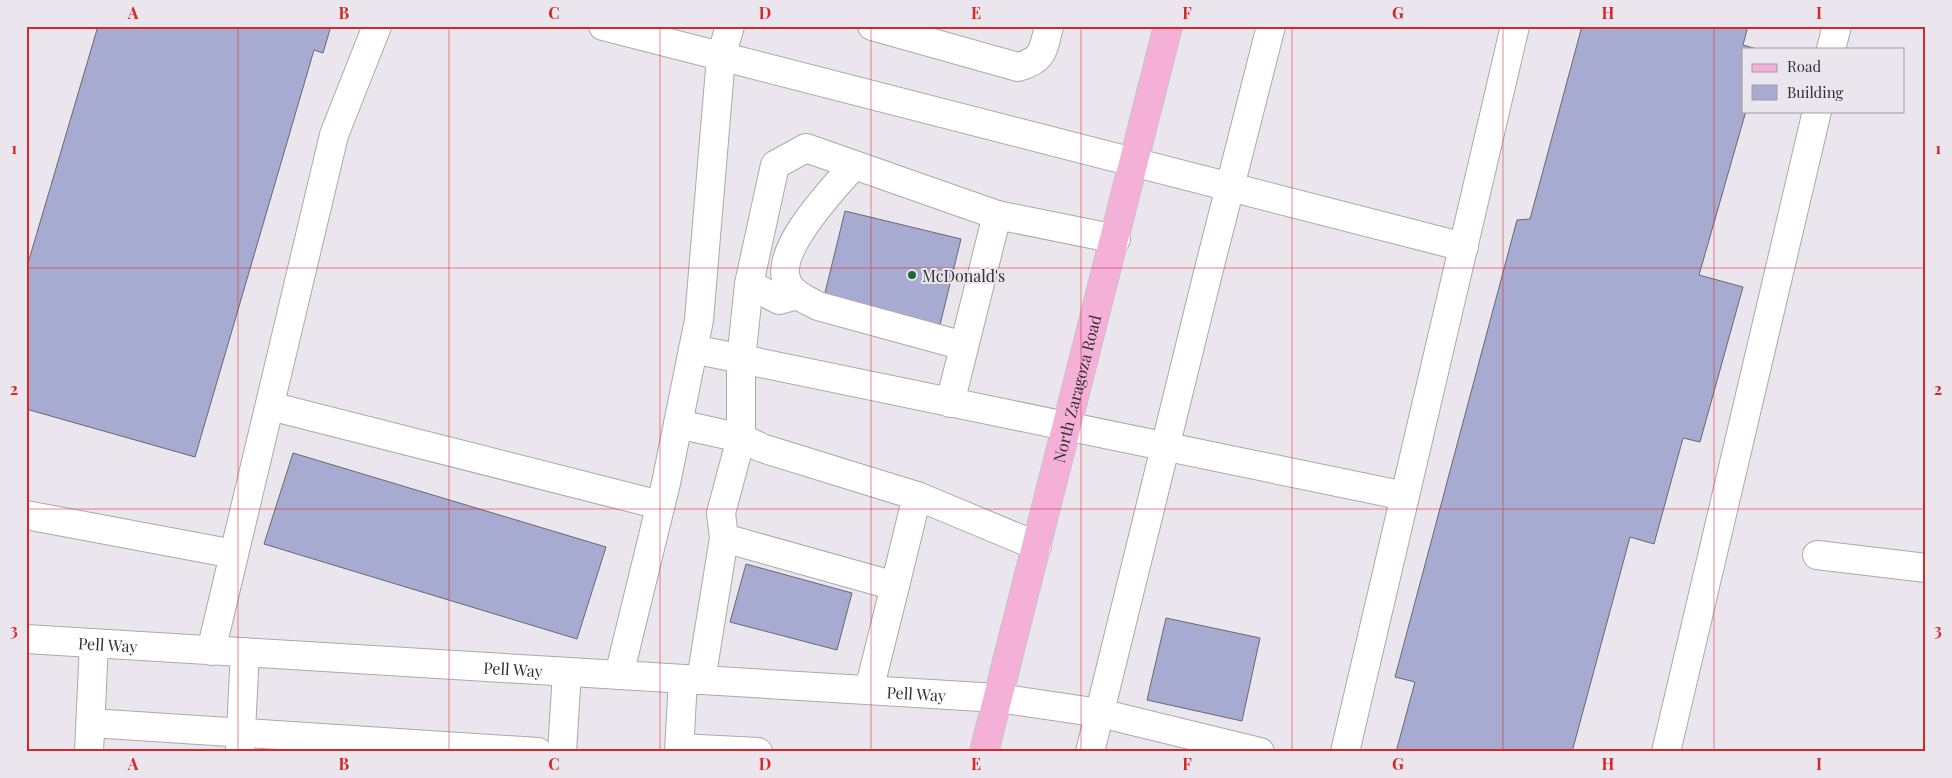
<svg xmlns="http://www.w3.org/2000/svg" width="1952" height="778" viewBox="0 0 1952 778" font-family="'Playfair Display',serif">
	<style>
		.building { fill: #a7aad1; stroke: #686970 }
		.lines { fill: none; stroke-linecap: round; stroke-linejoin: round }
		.minor-casing { stroke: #aca7ae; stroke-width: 30 }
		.major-casing { stroke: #c6c5c6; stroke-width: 30 }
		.minor { stroke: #fff; stroke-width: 28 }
		.major { stroke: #f4b0d6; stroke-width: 28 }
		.grid { fill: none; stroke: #d62828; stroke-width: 1; stroke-opacity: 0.55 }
		.poi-dot { fill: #1d6937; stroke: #ebe6ee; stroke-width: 2 }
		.labels { text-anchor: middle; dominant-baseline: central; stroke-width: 4; stroke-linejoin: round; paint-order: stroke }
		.poi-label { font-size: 16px; fill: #323033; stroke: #ebe6ee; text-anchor: start }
		.street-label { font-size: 16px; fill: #323033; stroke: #ebe6ee }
		.neatline { fill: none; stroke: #d62828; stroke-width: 2 }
		.grid-label { font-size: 16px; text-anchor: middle; font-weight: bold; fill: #d62828 }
	</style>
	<rect width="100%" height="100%" fill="#ebe6ee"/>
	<path class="building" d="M98,26H331L323,53L314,50L195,457L26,409V270Z
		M1582,26H1748L1743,45L1757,49H1743V111H1746L1699,275L1743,287L1700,442L1683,438L1654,544L1630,537L1572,752H1396L1415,682L1395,677L1517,220L1530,219Z
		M845,211L961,239L939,329L823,301Z
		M293,453L606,547L577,639L264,544Z
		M746,564L852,593L837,650L730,622Z
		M1166,618L1260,638L1242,721L1147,700Z"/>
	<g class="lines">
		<defs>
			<g id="minor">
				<path d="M603,26L1464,247"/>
				<path d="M872,26L1018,67C1044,60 1043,50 1049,26"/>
				<path d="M1831,49L1837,26"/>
				<path d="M854,165C834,188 771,252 788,284C794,295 807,300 818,306L964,346"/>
				<path d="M749,284L779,300L798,295"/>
				<path d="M693,349L1405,496"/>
				<path d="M950,403L997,215L1116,239"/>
				<path d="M270,406L660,505"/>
				<path d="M678,424L741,438L762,448L917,496L1037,546"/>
				<path d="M26,515L234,554"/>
				<path d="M724,538L895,586L917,496"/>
				<path d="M1817,555L1926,568"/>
				<path id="s1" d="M26,639L998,698L1100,713L1260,752"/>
				<path d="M211,651L334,135L377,26"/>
				<path d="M619,675L666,483L699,320L721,57L730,26"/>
				<path d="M701,680L724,538L721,513L741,438V360L749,284L775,165L806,148L997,215"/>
				<path d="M869,690L895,586"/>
				<path d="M91,723L538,752"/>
				<path d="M680,748L758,752"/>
				<path d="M240,750L245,652"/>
				<path d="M89,752L94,643"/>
				<path d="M562,752L567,672"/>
				<path d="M679,752L683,679"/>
				<path d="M1090,752L1208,273L1271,26"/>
				<path d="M1345,752L1515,26"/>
				<path d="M1666,752L1817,111"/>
			</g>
			<g id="major">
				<path id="s2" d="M984,752L1168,26"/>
			</g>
		</defs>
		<use href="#minor" class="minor-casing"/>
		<use href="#major" class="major-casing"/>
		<use href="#minor" class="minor"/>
		<use href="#major" class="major"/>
	</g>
	<path class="grid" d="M238,26V752M449,26V752M660,26V752M871,26V752M1081,26V752M1292,26V752M1503,26V752M1714,26V752M26,268H1926M26,509H1926"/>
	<circle class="poi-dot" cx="912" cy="275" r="5"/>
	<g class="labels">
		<g class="poi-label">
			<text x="922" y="275">McDonald's</text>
		</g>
		<g class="street-label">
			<text stroke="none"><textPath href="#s2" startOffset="375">North Zaragoza Road</textPath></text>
			<text stroke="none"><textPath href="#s1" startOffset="82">Pell Way</textPath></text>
			<text stroke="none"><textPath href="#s1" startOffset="488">Pell Way</textPath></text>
			<text stroke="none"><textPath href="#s1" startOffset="892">Pell Way</textPath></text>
		</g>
	</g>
	<rect width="1952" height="778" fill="none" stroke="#ebe6ee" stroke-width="55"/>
	<rect x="1742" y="48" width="162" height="65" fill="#ebe6ee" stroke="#a19da3"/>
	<rect x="1752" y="64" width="25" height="8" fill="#f4b0d6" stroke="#a19da3"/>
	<text x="1787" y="72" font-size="15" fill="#323033">Road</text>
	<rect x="1752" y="85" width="25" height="15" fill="#a7aad1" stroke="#a19da3"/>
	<text x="1787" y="98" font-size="15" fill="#323033">Building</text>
	<rect x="28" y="28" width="1896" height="722" class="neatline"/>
	<g class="grid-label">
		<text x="133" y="19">A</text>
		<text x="344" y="19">B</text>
		<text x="554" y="19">C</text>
		<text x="765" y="19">D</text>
		<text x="976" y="19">E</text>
		<text x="1187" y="19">F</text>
		<text x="1398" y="19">G</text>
		<text x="1608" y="19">H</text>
		<text x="1819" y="19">I</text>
		<text x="14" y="154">1</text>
		<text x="1938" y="154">1</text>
		<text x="14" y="395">2</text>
		<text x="1938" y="395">2</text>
		<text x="14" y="636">3</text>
		<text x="1938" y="636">3</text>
		<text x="133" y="770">A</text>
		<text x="344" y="770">B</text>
		<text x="554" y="770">C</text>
		<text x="765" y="770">D</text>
		<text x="976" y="770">E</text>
		<text x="1187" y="770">F</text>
		<text x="1398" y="770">G</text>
		<text x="1608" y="770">H</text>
		<text x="1819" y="770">I</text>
	</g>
</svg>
